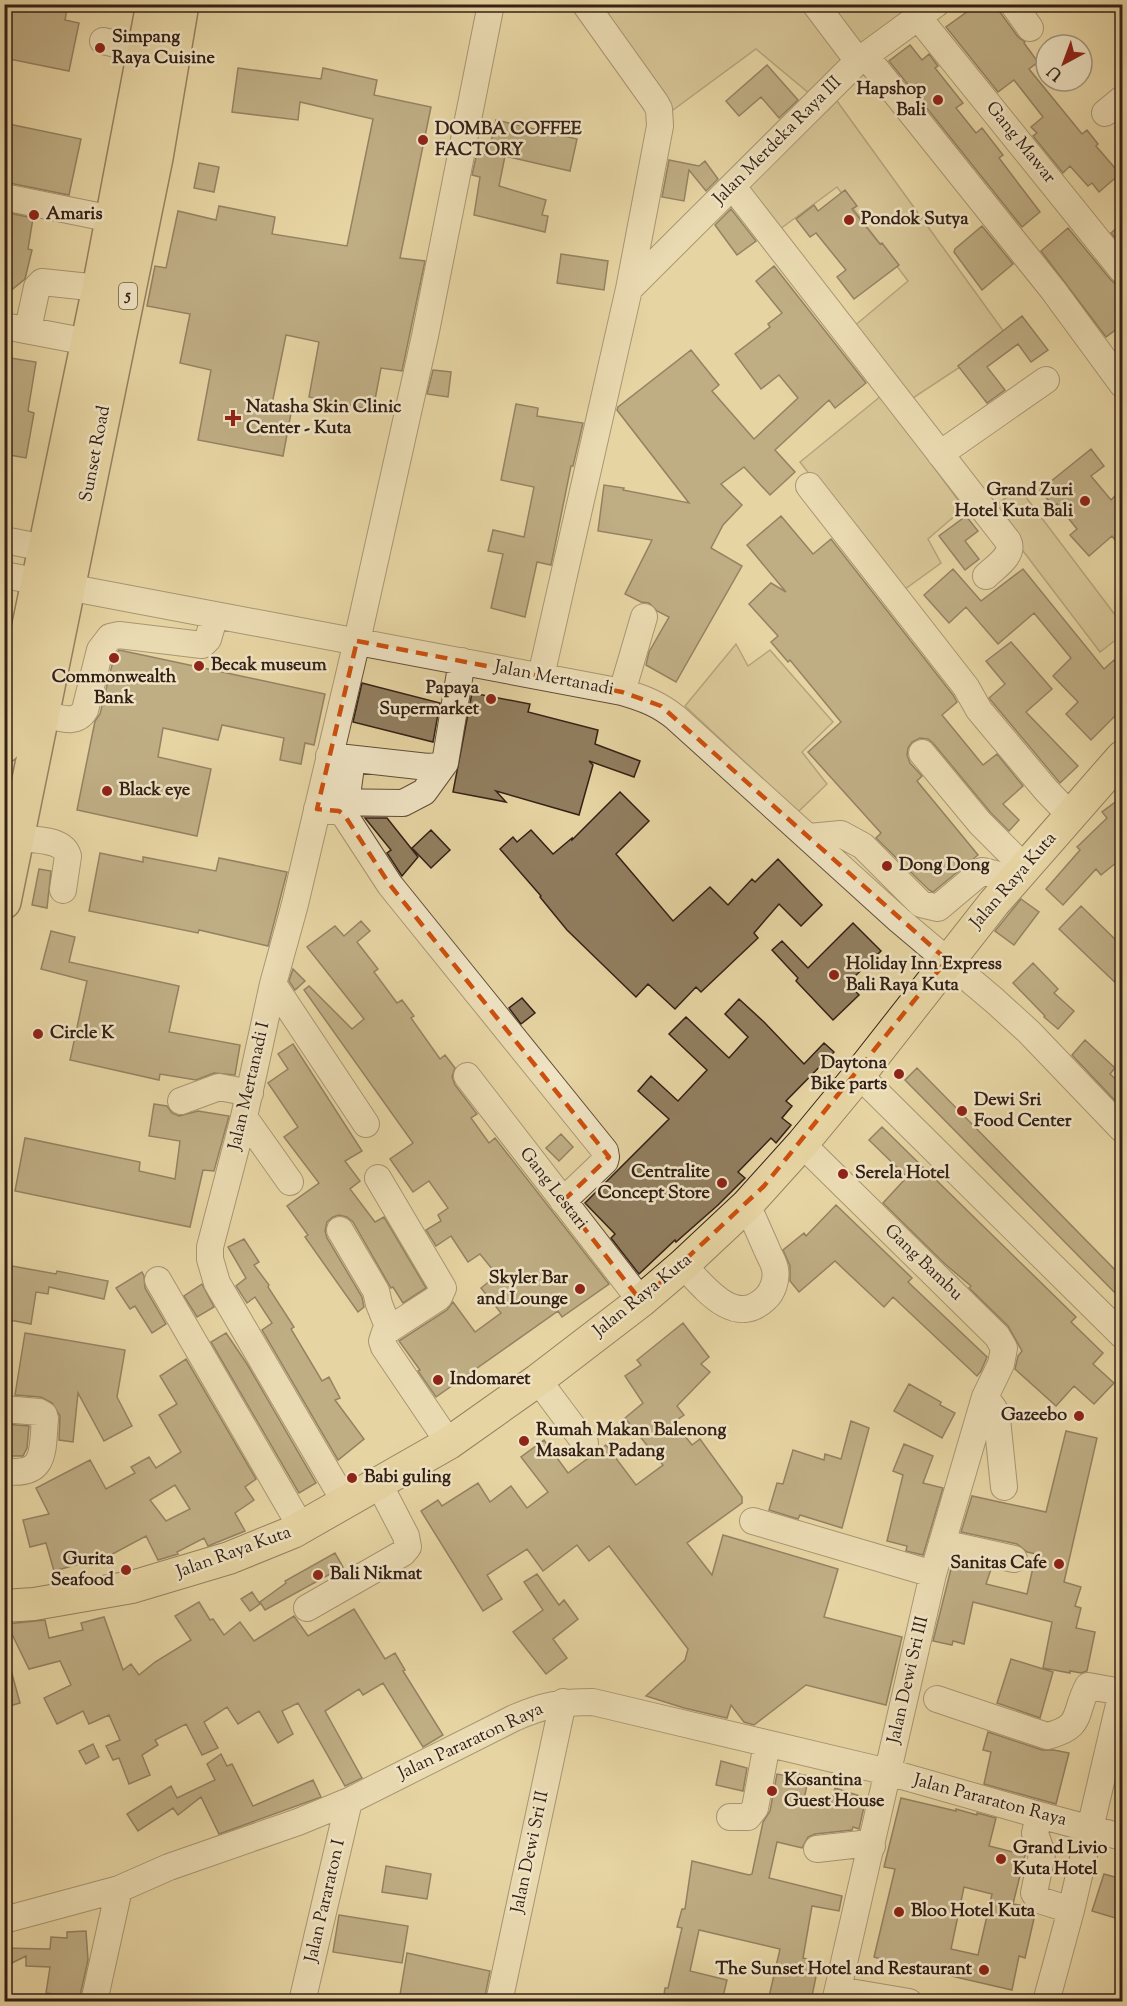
<svg xmlns="http://www.w3.org/2000/svg" width="1127" height="2006" viewBox="0 0 1127 2006" font-family="'Sorts Mill Goudy',serif">
	<style>
		.green { fill: #c8b58a; stroke: #7e6a50; stroke-width: 1.5 }
		.building { fill: #917e5f; stroke: #342017; stroke-width: 1.5; fill-rule: evenodd }
		.lines { fill: none; stroke-linecap: round; stroke-linejoin: round }
		.minor-casing { stroke: #604d3a; stroke-width: 28 }
		.major-casing { stroke: #342017; stroke-width: 34 }
		.highway-casing { stroke: #342017; stroke-width: 36 }
		.minor { stroke: #efe3c3; stroke-width: 26 }
		.major { stroke: #e6d4a2; stroke-width: 32 }
		.highway { stroke: #e6d4a2; stroke-width: 33 }
		.marked { fill: none; stroke: #cd500e; stroke-width: 4.5; stroke-dasharray: 12 8; stroke-linejoin: round }
		.poi-dot { fill: #8f2418; stroke: #efe3c3; stroke-width: 2 }
		.labels { text-anchor: middle; dominant-baseline: central; stroke-width: 5; stroke-linejoin: round; paint-order: stroke }
		.shield { fill: #efe3c3; stroke: #6c5a4b; stroke-width: 1.5 }
		.shield-label { font-size: 16px; font-weight: bold; fill: #342017 }
		.poi-label { font-size: 18px; font-weight: bold; fill: #342017; stroke: #efe3c3; text-anchor: start }
		.street-label { font-size: 18px; fill: #342017; stroke: #efe3c3 }
	</style>
	<rect width="100%" height="100%" fill="#e6d4a2"/>
	<filter id="stains"><feTurbulence type="fractalNoise" baseFrequency=".00333" numOctaves="4"/><feColorMatrix values="0 0 0 0 .2 0 0 0 0 .09 0 0 0 0 .02 0 0 0 .5 -.17"/></filter>
	<radialGradient id="worn" r=".72"><stop offset=".6" stop-color="#630" stop-opacity="0"/><stop offset="1" stop-color="#630" stop-opacity=".3"/></radialGradient>
	<path class="green" d="M602,5H912L810,94L756,49L673,110Z
		M837,101L1007,336L910,400L853,327L908,281L837,187L780,229L744,190Z
		M881,396L964,508L928,539L941,563L901,592L800,462Z
		M1019,488L1122,624V635L1100,652L991,509Z
		M736,644L748,666L770,650L833,722L802,752L827,784L798,812L685,706Z"/>
	<path class="building" d="M4,4H68L65,20L79,23L69,71L4,58Z
		M978,4H994L1018,37L1025,42L1024,43L1038,62L1029,69L1082,134L1087,130L1098,144L1096,146L1120,174L1099,192L1092,183L1088,186L1070,166L1063,173L1033,136L1037,133L1031,127L1043,117L1014,80L998,92L946,27Z
		M910,45L922,60L929,54L938,66L935,68L963,103L956,108L976,133L982,128L1003,155L999,158L1040,212L1022,227L889,61Z
		M767,65L798,100L779,118L761,97L739,116L726,101Z
		M238,68L321,79L323,68L377,80L374,95L431,107L400,258L425,261L402,371L381,368L373,410L309,397L319,342L286,335L272,404L292,408L283,456L198,440L211,370L180,363L190,314L147,306L155,266L166,268L178,211L216,220L219,206L275,217L272,234L347,246L373,119L300,102L298,120L232,112Z
		M496,120L577,139L570,171L505,156L499,186L546,200L542,215L548,216L545,232L474,215L480,177L472,175L477,153L488,155Z
		M4,123L81,139L69,195L4,182Z
		M669,160L699,166L705,161L718,179L706,191L689,170L684,201L662,197Z
		M199,163L219,167L214,192L194,188Z
		M845,190L857,206L852,209L880,244L882,243L899,265L854,299L837,277L846,270L816,233L810,237L796,219L814,205L818,211Z
		M731,209L756,241L737,255L715,225Z
		M4,212L33,218L28,249L32,250L25,279L4,296Z
		M1122,223V246L1111,233Z
		M982,226L1013,264L982,290L954,252L955,249Z
		M1068,228L1110,279L1122,290V325L1106,337L1041,251Z
		M561,254L608,261L604,290L557,283Z
		M774,266L866,383L835,408L829,400L775,450L795,472L770,495L744,467L721,484L742,505L723,525L711,548L742,566L676,682L646,665L649,652L669,617L657,611L649,603L641,602L625,594L652,540L598,531L604,485L624,488L623,490L689,503L617,410L618,407L691,350L719,385L712,391L754,439L798,398L779,375L761,389L735,354L770,327L768,324L782,313L756,281Z
		M1022,316L1048,350L1031,362L1018,344L987,367L1005,390L987,403L958,366Z
		M4,357L36,362L28,411L34,413L26,458L4,454Z
		M433,370L451,372L448,397L427,394Z
		M516,404L538,408L537,416L583,423L573,466H571L551,565L537,562L525,617L491,608L503,554L488,551L493,530L524,537L534,487L501,480Z
		M1091,449L1104,466L1091,476L1111,500L1116,495L1122,503V549L1112,536L1089,556L1070,535L1077,529L1057,504L1053,506L1040,490Z
		M781,516L813,554L831,539L953,695L957,702L942,715L983,765L997,754L1023,786L1003,804L1019,820L1009,831L991,813L933,743L928,739L920,738L912,742L908,748L907,755L910,763L922,776L917,781L978,855L933,892L929,890L876,838L881,833L808,752L841,722L790,660L788,662L771,642L778,636L749,604L771,583L786,592L747,545Z
		M966,516L978,531L965,541L979,559L965,570L939,536Z
		M953,569L981,601L1023,569L1104,669L1114,660L1122,670V709L1091,740L1066,714L1078,702L1053,676L1071,658L1034,613L998,644L966,607L949,623L924,595Z
		M1011,642L1052,689L1026,712L1078,766L1060,783L989,698L1005,684L986,661Z
		M119,650L325,694L314,745L305,743L301,764L280,760L284,738L222,725L218,740L163,728L158,757L211,769L197,836L77,810L95,721L100,714L114,657Z
		M362,683L440,703L433,742L353,722Z
		M472,693L530,704L528,712L598,730L595,744L640,761L634,777L589,761L593,765L579,815L496,791L506,802L453,792Z
		M620,792L649,821L616,854L673,921L710,887L728,905L752,879L755,882L778,859L822,905L801,926L779,904L754,933L758,938L701,992L696,987L675,1009L648,984L636,997L567,930L540,897L541,896L500,849L513,837L517,842L531,830L553,854L572,838V840Z
		M1122,797V858L1101,875L1096,869L1063,905L1046,889L1080,850L1077,847L1107,818L1102,812Z
		M365,818H387L418,857L402,876L387,853L391,850Z
		M431,830L450,850L431,868L412,848Z
		M100,853L143,862V857L216,871L219,858L287,872L268,946L199,930L198,933L89,911Z
		M39,869L51,871L47,908L32,905Z
		M1021,899L1039,912L1014,945L995,931Z
		M1081,906L1122,946V989L1059,929Z
		M361,921L370,931L357,942L378,969L374,972L397,1003L402,1000L414,1016L411,1018L440,1059L445,1055L455,1068L452,1077L455,1085L477,1114L471,1118L489,1143L495,1138L609,1284L562,1317L558,1311L436,1397L418,1371L420,1370L399,1341L447,1310L453,1302L475,1332L501,1313L481,1288L497,1275L480,1254L468,1262L451,1236L436,1246L426,1230L441,1221L438,1215L448,1208L429,1181L413,1192L390,1159L413,1143L304,990L309,986L352,1029L364,1019L307,947L335,926L344,936Z
		M853,923L881,951L848,983L859,995L833,1020L796,981L798,978L772,950L782,941L808,968Z
		M51,931L75,937L69,962L179,986L169,1032L240,1045L235,1075L214,1073L196,1080L160,1074L159,1080L70,1060L87,981L41,969Z
		M1033,963L1058,989L1054,993L1074,1011L1058,1029L1044,1017L1045,1016L1013,983Z
		M293,969L305,981L295,990L289,981Z
		M522,998L535,1013L521,1024L509,1008Z
		M739,999L764,1022L804,1064L824,1043L834,1052L786,1101L792,1106L782,1118L791,1125L776,1143L771,1138L738,1172L745,1178L718,1205L676,1242L675,1240L639,1274L611,1238L615,1234L585,1203L669,1119L638,1091L651,1076L678,1101L707,1070L669,1034L686,1017L729,1058L748,1037L725,1014Z
		M1085,1040L1115,1068L1110,1074L1122,1085V1108L1072,1055Z
		M293,1044L362,1151L345,1161L360,1181L350,1189L375,1222L384,1217L426,1288L403,1303L393,1287L391,1288L353,1222L347,1217L339,1215L333,1217L327,1222L325,1231L327,1238L362,1297L364,1307L358,1312L305,1237L308,1235L287,1206L319,1183L284,1137L298,1127L268,1083L288,1069L278,1054Z
		M917,1068L1122,1277V1300L905,1080Z
		M154,1104L167,1106L172,1113L179,1116L198,1111L229,1116L214,1171L203,1170L190,1227L15,1191L25,1138L140,1162L139,1171L175,1179L180,1141L149,1136Z
		M882,1127L1076,1317L1071,1322L1103,1353L1093,1364L1114,1383L1094,1404L1074,1386L1056,1406L1015,1369L1018,1356L1022,1351L1008,1326L969,1288L971,1286L945,1264L883,1203L907,1177L869,1140Z
		M561,1134L573,1147L559,1161L546,1148Z
		M836,1205L912,1278L908,1282L987,1357L981,1371L977,1376L893,1297L884,1307L835,1261L799,1292L790,1281V1266L783,1250L804,1233L806,1236Z
		M244,1239L259,1262L254,1265L269,1285L268,1287L294,1327L291,1329L322,1381L329,1377L340,1398L335,1400L364,1439L338,1460L262,1330L272,1323L255,1297L247,1303L236,1286L246,1278L228,1247Z
		M12,1266L56,1274L57,1271L108,1281L104,1299L49,1287L48,1294L36,1292L31,1324L4,1319Z
		M142,1272L144,1276L145,1288L166,1324L152,1333L135,1306L130,1309L116,1288Z
		M202,1284L214,1307L197,1317L184,1296Z
		M683,1323L709,1357L701,1364L710,1372L677,1406L684,1415L674,1422L692,1445L700,1439L742,1497V1503L687,1543L712,1575L723,1535L838,1569L824,1617L902,1637L886,1705L806,1685L754,1725L744,1722L731,1705L727,1718L684,1708L646,1696L685,1660L688,1649L609,1546L589,1561L577,1545L543,1571L527,1549L487,1575L502,1599L483,1611L421,1511L438,1500L442,1506L478,1483L490,1502L511,1486L527,1508L548,1492L521,1457L544,1440L568,1473L606,1445L636,1485L663,1465L625,1418L643,1403L625,1376L641,1365L637,1360Z
		M25,1333L125,1350L117,1397L132,1426L104,1441L78,1393L73,1442L59,1440L60,1416L52,1403L41,1397L15,1395Z
		M226,1333L247,1364L316,1483L299,1493L211,1342Z
		M186,1359L256,1479L245,1487L254,1500L235,1513L245,1531L208,1546L204,1538L177,1552L178,1554L158,1560L146,1536L92,1565L90,1561L54,1571L46,1543L30,1547L23,1520L49,1514L36,1488L90,1460L106,1489L135,1473L131,1467L149,1457L156,1468L181,1452L159,1415L177,1404L160,1376ZM175,1485L190,1509L166,1521L150,1500Z
		M909,1384L941,1402L940,1405L955,1413L942,1438L894,1411Z
		M851,1421L869,1428L842,1528L800,1515L798,1519L769,1510L777,1483L783,1484L793,1450L824,1460L825,1454L841,1459Z
		M4,1424L29,1426L27,1448L23,1456H4Z
		M1066,1431L1097,1438L1064,1582L1081,1587L1075,1606L1081,1608L1076,1628L1095,1632L1087,1671L1081,1673L1070,1671V1673L1043,1668L1052,1622L973,1602L964,1644L953,1641L952,1645L933,1641L953,1561L991,1569L986,1584L1027,1594L1036,1554L1027,1552L1017,1544L961,1532L972,1496L1046,1512Z
		M904,1444L933,1456L923,1483L943,1488L923,1555L906,1551L907,1546L887,1541L903,1475L893,1471Z
		M335,1553L343,1567L265,1610L260,1602L286,1583L285,1581Z
		M537,1574L559,1605L564,1600L578,1619L553,1639L567,1658L546,1674L513,1632L543,1610L524,1582Z
		M252,1592L260,1604L250,1611L241,1599Z
		M199,1602L210,1620L213,1619L224,1635L240,1622L254,1641L294,1616L308,1636L354,1609L385,1659L395,1653L405,1670L403,1671L443,1735L423,1747L383,1683L363,1695L359,1689L325,1711L362,1778L345,1786L298,1703L282,1711L293,1734L278,1743L259,1711L238,1724L227,1707L204,1722L218,1748L202,1755L186,1724L155,1740L158,1745L142,1755L150,1775L129,1784L119,1758L113,1760L106,1746L120,1740L109,1715L89,1724L83,1711L57,1724L44,1698L71,1685L60,1661L29,1669L7,1624L45,1620L49,1638L83,1630L81,1623L104,1617L123,1670L131,1664L139,1675L155,1662L191,1640L175,1616Z
		M1011,1659L1053,1672L1040,1718L997,1703Z
		M9,1663L20,1703L6,1707L4,1700V1664Z
		M988,1732L1042,1750H1054L1069,1753L1056,1804L984,1784L991,1752L983,1750Z
		M93,1744L99,1757L86,1764L79,1751Z
		M221,1754L227,1766L232,1764L253,1806L313,1780L321,1797L219,1834L201,1797L178,1815L173,1808L138,1831L127,1814L171,1786L177,1798L215,1780L207,1764Z
		M721,1761L747,1768L743,1791L716,1785Z
		M789,1772L809,1776L804,1799L831,1804L835,1788L866,1798L859,1829L853,1827L852,1830L815,1834L808,1837L802,1848L777,1842L769,1878L842,1896L839,1911L812,1906L803,1958L819,1962L811,2001L795,1998L794,2001H768L780,1949L699,1930L690,1971L727,1980L722,2001H663L665,1988H668L682,1928L677,1927L682,1909H685L692,1861L749,1875L752,1874L763,1822L770,1811L777,1774L788,1776Z
		M901,1798L956,1811V1809L977,1815V1813L996,1818L989,1846L1025,1855L1013,1904L1025,1906L1035,1914L1025,1958L1019,1956L1012,1990L951,1976V1974L922,1968V1971L874,1957L895,1869L884,1867ZM964,1887L992,1894L978,1955L951,1949Z
		M386,1866L431,1874L427,1899L382,1892Z
		M1104,1874L1122,1879L1118,1900L1122,1901V1920L1092,1911Z
		M339,1915L408,1926L402,1963L333,1952Z
		M86,1931L88,1960L80,1996L76,1994V1997L46,1993L50,1967L26,1966V1956L4,1967V1948L50,1949L51,1937L67,1938V1932Z
		M407,1953L490,1971L484,2001H399Z"/>
	<g class="lines">
		<defs>
			<path id="minor" d="M815,4L858,61
				M1013,4L1030,28
				M918,17L1122,270
				M103,41L143,50
				M865,55L1053,290L1122,384
				M1105,113L1122,99
				M733,187L1008,541C1015,555 995,567 986,576
				M4,197L112,219
				M629,289L858,61L936,4
				M4,326L88,342
				M28,329L37,287L42,282L99,288
				M940,454L1046,380
				M809,486L966,687L979,710L1046,790L1071,816
				M4,540L45,548
				M4,575L622,692C643,698 659,704 676,718L899,920L995,1001L1029,1032L1122,1129
				M541,676L629,289L660,126L659,109L655,102L585,4
				M622,692L644,617
				M42,714C58,717 76,726 85,710L100,650L110,637L119,635L202,645L208,639L215,615
				M922,753L980,823L1025,868
				M329,756L428,767L438,766L445,763L462,661
				M322,802L403,803L424,792L445,763
				M346,803L352,759
				M317,809L339,811L345,816L390,885L605,1151L606,1157L605,1161L563,1201
				M809,837L841,834L863,846L921,904L938,908L982,871L995,874L1008,887
				M17,838C33,840 63,838 68,856L63,890
				M273,984L366,1124
				M859,1075L1122,1335
				M467,1076L641,1301
				M181,1101L219,1087L250,1093
				M244,1117L290,1182
				M802,1144L997,1336L1004,1348L1001,1364L985,1397L933,1574L835,2002
				M378,1178L443,1288L439,1297L385,1332L382,1341L384,1347L449,1443
				M340,1230L376,1291L379,1304L389,1329
				M683,1265C704,1287 734,1328 765,1299C773,1292 777,1279 775,1269C774,1263 770,1257 768,1252C761,1236 754,1220 747,1205
				M158,1280L301,1527
				M538,1380L585,1443
				M985,1397L994,1409L997,1419L1004,1487
				M4,1409L39,1412L44,1415L45,1419C42,1451 47,1477 4,1471
				M345,1502L217,1283L210,1259V1247L244,1117L273,984L295,904L357,641L425,336L491,4
				M753,1521L933,1574
				M942,1543L1014,1559
				M307,1608L403,1553L408,1547L406,1536L379,1484
				M937,1699L1047,1736C1084,1727 1073,1714 1088,1686L1122,1692
				M1039,1815L1035,1833L1042,1854L1034,1893L1039,1900L1071,1910
				M730,1817H748L755,1808L767,1744
				M817,1849L861,1844L872,1846
				M4,1920L119,1889L169,1867L298,1822L349,1801L514,1718C544,1705 560,1702 593,1702L888,1772L1039,1815L1122,1837
				M838,1990L909,2002
				M94,2002L119,1889
				M302,2002L349,1801
				M499,2002L563,1702
				M1046,2002L1071,1910L1122,1692"/>
			<path id="major" d="M4,1606L34,1604L132,1587L229,1558L293,1532L449,1443L538,1380L641,1301L683,1265L747,1205L802,1144L859,1075L994,903L1122,757"/>
			<path id="highway" d="M4,746L99,288L153,4
				M4,902L156,158L182,4"/>
		</defs>
		<use href="#minor" class="minor-casing"/>
		<use href="#major" class="major-casing"/>
		<use href="#highway" class="highway-casing"/>
		<use href="#minor" class="minor"/>
		<use href="#major" class="major"/>
		<use href="#highway" class="highway"/>
	</g>
	<path d="M0 0H1127V2006H0ZM357,641L622,692L661,706L947,960L764,1186L641,1301L563,1201L609,1157L390,885L345,816L339,811L317,809Z" fill="#e6d4a2" fill-opacity=".55" fill-rule="evenodd"/>
	<path class="marked" d="M357,641L622,692L661,706L947,960L764,1186L641,1301L563,1201L609,1157L390,885L345,816L339,811L317,809Z"/>
	<g class="poi-dot">
		<circle cx="100" cy="48" r="6"/>
		<circle cx="938" cy="100" r="6"/>
		<circle cx="423" cy="140" r="6"/>
		<circle cx="34" cy="215" r="6"/>
		<circle cx="849" cy="220" r="6"/>
		<path d="M230 409h6v6h6v6h-6v6h-6v-6h-6v-6h6z"/>
		<circle cx="1085" cy="501" r="6"/>
		<circle cx="114" cy="658" r="6"/>
		<circle cx="199" cy="666" r="6"/>
		<circle cx="491" cy="699" r="6"/>
		<circle cx="107" cy="791" r="6"/>
		<circle cx="887" cy="866" r="6"/>
		<circle cx="834" cy="975" r="6"/>
		<circle cx="38" cy="1034" r="6"/>
		<circle cx="899" cy="1074" r="6"/>
		<circle cx="962" cy="1111" r="6"/>
		<circle cx="843" cy="1174" r="6"/>
		<circle cx="722" cy="1183" r="6"/>
		<circle cx="580" cy="1289" r="6"/>
		<circle cx="438" cy="1380" r="6"/>
		<circle cx="1079" cy="1416" r="6"/>
		<circle cx="524" cy="1441" r="6"/>
		<circle cx="352" cy="1478" r="6"/>
		<circle cx="1059" cy="1564" r="6"/>
		<circle cx="126" cy="1570" r="6"/>
		<circle cx="318" cy="1575" r="6"/>
		<circle cx="772" cy="1791" r="6"/>
		<circle cx="1001" cy="1859" r="6"/>
		<circle cx="899" cy="1912" r="6"/>
		<circle cx="984" cy="1970" r="6"/>
	</g>
	<g class="labels">
		<rect class="shield" x="119" y="283" width="18" height="26" rx="4.5"/>
		<g class="shield-label">
			<text x="128" y="296">5</text>
		</g>
		<g class="poi-label">
			<text x="112" y="38">Simpang<tspan x="112" dy="21">Raya Cuisine</tspan></text>
			<text x="926" y="90" text-anchor="end">Hapshop<tspan x="926" dy="21">Bali</tspan></text>
			<text x="435" y="130">DOMBA COFFEE<tspan x="435" dy="21">FACTORY</tspan></text>
			<text x="46" y="215">Amaris</text>
			<text x="861" y="220">Pondok Sutya</text>
			<text x="246" y="408">Natasha Skin Clinic<tspan x="246" dy="21">Center - Kuta</tspan></text>
			<text x="1073" y="491" text-anchor="end">Grand Zuri<tspan x="1073" dy="21">Hotel Kuta Bali</tspan></text>
			<text x="211" y="666">Becak museum</text>
			<text x="114" y="678" text-anchor="middle">Commonwealth<tspan x="114" dy="21">Bank</tspan></text>
			<text x="479" y="689" text-anchor="end">Papaya<tspan x="479" dy="21">Supermarket</tspan></text>
			<text x="119" y="791">Black eye</text>
			<text x="899" y="866">Dong Dong</text>
			<text x="846" y="965">Holiday Inn Express<tspan x="846" dy="21">Bali Raya Kuta</tspan></text>
			<text x="50" y="1034">Circle K</text>
			<text x="887" y="1064" text-anchor="end">Daytona<tspan x="887" dy="21">Bike parts</tspan></text>
			<text x="974" y="1101">Dewi Sri<tspan x="974" dy="21">Food Center</tspan></text>
			<text x="710" y="1173" text-anchor="end">Centralite<tspan x="710" dy="21">Concept Store</tspan></text>
			<text x="855" y="1174">Serela Hotel</text>
			<text x="568" y="1279" text-anchor="end">Skyler Bar<tspan x="568" dy="21">and Lounge</tspan></text>
			<text x="450" y="1380">Indomaret</text>
			<text x="1067" y="1416" text-anchor="end">Gazeebo</text>
			<text x="536" y="1431">Rumah Makan Balenong<tspan x="536" dy="21">Masakan Padang</tspan></text>
			<text x="364" y="1478">Babi guling</text>
			<text x="114" y="1560" text-anchor="end">Gurita<tspan x="114" dy="21">Seafood</tspan></text>
			<text x="1047" y="1564" text-anchor="end">Sanitas Cafe</text>
			<text x="330" y="1575">Bali Nikmat</text>
			<text x="784" y="1781">Kosantina<tspan x="784" dy="21">Guest House</tspan></text>
			<text x="1013" y="1849">Grand Livio<tspan x="1013" dy="21">Kuta Hotel</tspan></text>
			<text x="911" y="1912">Bloo Hotel Kuta</text>
			<text x="972" y="1970" text-anchor="end">The Sunset Hotel and Restaurant</text>
		</g>
		<g class="street-label">
			<text transform="translate(778 141) rotate(-45)">Jalan Merdeka Raya III</text>
			<text transform="translate(1020 143) rotate(51)">Gang Mawar</text>
			<text transform="translate(96 454) rotate(-79)">Sunset Road</text>
			<text transform="translate(554 679) rotate(11)">Jalan Mertanadi</text>
			<text transform="translate(1014 881) rotate(-49)">Jalan Raya Kuta</text>
			<text transform="translate(250 1086) rotate(-77)">Jalan Mertanadi I</text>
			<text transform="translate(553 1189) rotate(52)">Gang Lestari</text>
			<text transform="translate(923 1263) rotate(44)">Gang Bambu</text>
			<text transform="translate(643 1296) rotate(-39)">Jalan Raya Kuta</text>
			<text transform="translate(234 1553) rotate(-20)">Jalan Raya Kuta</text>
			<text transform="translate(909 1680) rotate(-77)">Jalan Dewi Sri III</text>
			<text transform="translate(471 1742) rotate(-25)">Jalan Pararaton Raya</text>
			<text transform="translate(990 1801) rotate(15)">Jalan Pararaton Raya</text>
			<text transform="translate(531 1852) rotate(-78)">Jalan Dewi Sri II</text>
			<text transform="translate(326 1901) rotate(-77)">Jalan Pararaton I</text>
		</g>
	</g>
	<rect width="1127" height="2006" fill="none" stroke="#e6d4a2" stroke-width="24"/>
	<rect x="6" y="6" width="1115" height="1994" fill="none" stroke="#342017" stroke-width="3"/>
	<rect x="12" y="12" width="1103" height="1982" fill="none" stroke="#342017" stroke-width="1.5"/>
	<g transform="translate(1064 63) rotate(221)"><circle r="28" fill="#efe3c3" stroke="#a4957e" stroke-width="1.5"/>
	<path d="M0-4.5L10 22L0 15L-10 22Z" fill="#8f2418"/>
	<text y="-9" font-size="16" font-weight="bold" text-anchor="middle" fill="#342017">U</text>
	</g>
	<rect width="100%" height="100%" filter="url(#stains)"/>
	<rect width="100%" height="100%" fill="url(#worn)"/>
</svg>
